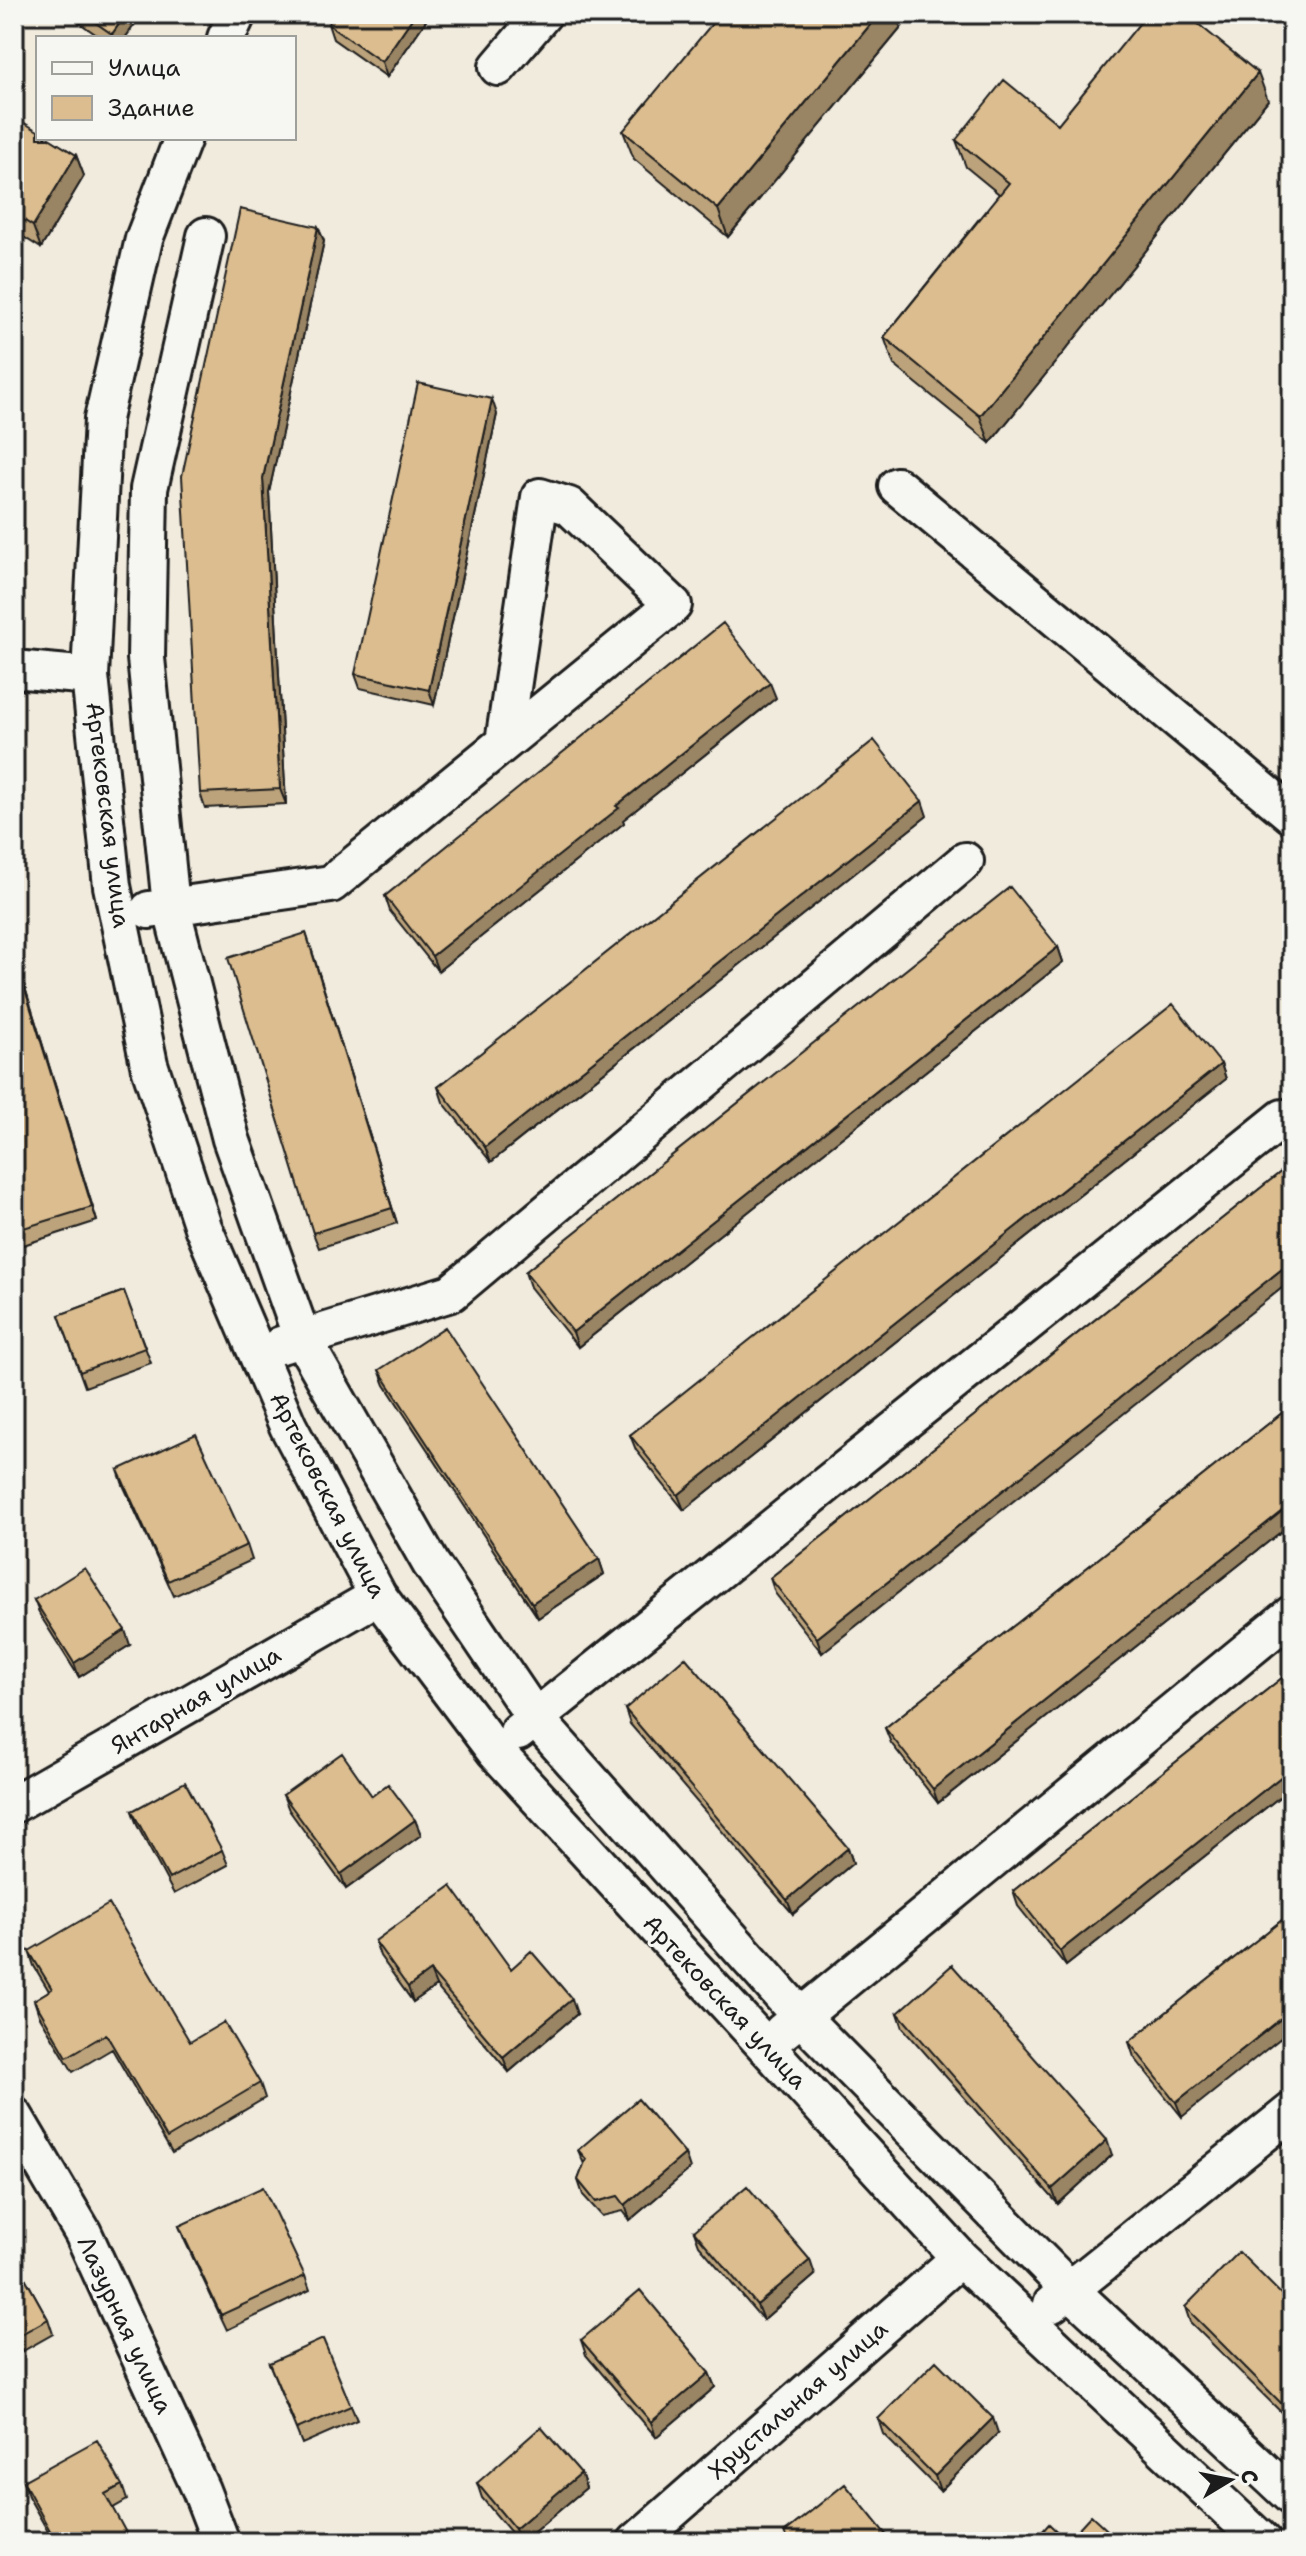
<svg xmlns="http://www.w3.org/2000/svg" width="1306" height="2556" viewBox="0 0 1306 2556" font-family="'Shantell Sans',sans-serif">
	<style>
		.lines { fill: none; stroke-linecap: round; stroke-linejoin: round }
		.minor-casing { stroke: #1c1c1c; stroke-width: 42 }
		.minor { stroke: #f6f6f2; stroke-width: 36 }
		.wall { fill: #bca37b; stroke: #1c1c1c; stroke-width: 2 }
		.shaded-wall { fill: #998464; stroke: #1c1c1c; stroke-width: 2 }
		.building { fill: #dbbd8f; stroke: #1c1c1c; stroke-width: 2 }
		.labels { text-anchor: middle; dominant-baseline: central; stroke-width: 6; stroke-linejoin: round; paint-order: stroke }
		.street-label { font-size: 24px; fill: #1c1c1c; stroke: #f6f6f2 }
	</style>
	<rect width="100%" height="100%" fill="#f1ebde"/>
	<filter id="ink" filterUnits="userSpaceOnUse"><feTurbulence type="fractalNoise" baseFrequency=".0125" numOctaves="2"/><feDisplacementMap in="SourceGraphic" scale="16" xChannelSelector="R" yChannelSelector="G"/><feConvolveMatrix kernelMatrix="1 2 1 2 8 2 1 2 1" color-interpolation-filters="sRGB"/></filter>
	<g filter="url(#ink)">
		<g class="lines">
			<defs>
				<path id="minor" d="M226,38L237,14
					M498,67L543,14
					M183,138L144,239L103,419L90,676L112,886L149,1064L203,1227L288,1426L378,1596L495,1751L960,2258L1263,2542
					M206,236L149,489L146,658L171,906L231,1139L302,1338L431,1564L535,1718L800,2016L1070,2290L1292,2497
					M897,486L1292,815
					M14,669L90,676
					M149,910L331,884L673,605L569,506L540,497L504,743
					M281,1345L451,1293L965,861
					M518,1732L1283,1118
					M14,1804L378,1596
					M782,2032L1292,1614
					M14,2116L83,2233L201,2490L221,2542
					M1052,2304L1292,2111
					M636,2542L960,2258"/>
			</defs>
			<use href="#minor" class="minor-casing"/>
			<use href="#minor" class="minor"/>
		</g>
		<path class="wall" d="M67,14H142L125,38H101Z
			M427,19L387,77L333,39L328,24Z
			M901,28L728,237L634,159L623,131Z
			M1268,100L990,443L894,365L884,337L999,194L966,167L956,140Z
			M14,117L76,155L84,176L41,248L14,231Z
			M318,227L324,241L269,492L286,804L205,808L200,793Z
			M497,414L434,705L360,688L355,674Z
			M776,698L623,820L624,823L438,971L390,911L385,896Z
			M927,816L491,1162L443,1102L438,1087Z
			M1058,947L1063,962L578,1347L530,1287L525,1272Z
			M311,948L397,1223L319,1248L313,1233Z
			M14,952L97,1221L14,1248Z
			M1221,1064L1226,1079L684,1510L636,1450L630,1435Z
			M1282,1171L822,1653L775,1593L770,1578Z
			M124,1291L151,1363L85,1387L59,1315Z
			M379,1370L599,1559L604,1574L538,1618L385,1385Z
			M1292,1405V1523L938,1803L891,1743L885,1728Z
			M118,1470L247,1545L252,1560L174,1596L123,1485Z
			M34,1600L130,1645L79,1677L40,1615Z
			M1292,1670V1787L1066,1966L1018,1906L1013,1891Z
			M625,1709L848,1848L853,1863L793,1914L630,1724Z
			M283,1795L372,1796L415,1820L421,1835L346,1889L289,1810Z
			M132,1811L222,1850L228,1865L174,1894L137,1825Z
			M1292,1912L1182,2117L1134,2057L1129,2042Z
			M375,1941L511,1969L577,2014L509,2072L436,1986L413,2002L380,1956Z
			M29,1951L260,2083L265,2098L172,2153L112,2049L73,2072L39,2015L34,2000L49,1991L34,1966Z
			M898,2013L1112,2155L1058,2204L903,2028Z
			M578,2150L690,2169L630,2220L623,2211L602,2216L583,2195L578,2180L584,2164Z
			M1292,2171V2199L1288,2194L1282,2179Z
			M179,2226L305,2276L310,2290L227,2330L185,2241Z
			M694,2231L815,2275L763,2320L699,2245Z
			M14,2258L48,2319L53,2334L14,2356Z
			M1292,2305V2423L1190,2322L1185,2307Z
			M581,2340L709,2373L715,2387L656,2437L586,2355Z
			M269,2363L351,2406L357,2420L302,2444Z
			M878,2419L998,2433L940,2491L883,2434Z
			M581,2473L586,2488L522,2542H519L482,2498L477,2483Z
			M23,2481L122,2485L127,2500L113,2508L51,2537L28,2496Z"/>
		<path class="shaded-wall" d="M126,14H142L125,38H113L112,34Z
			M415,14H426L427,19L387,77L382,62Z
			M879,14H896L901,28L728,237L718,209Z
			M1258,73L1268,100L990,443L980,416Z
			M76,155L84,176L41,248L33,226Z
			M318,227L324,241L269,492L286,804L280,789L263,478Z
			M492,399L497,414L434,705L429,690Z
			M770,683L776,698L623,820L624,823L438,971L432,956L616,806Z
			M922,801L927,816L491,1162L485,1147Z
			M306,933L311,948L397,1223L392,1208Z
			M1058,947L1063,962L578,1347L573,1332Z
			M14,952L97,1221L14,954Z
			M1221,1064L1226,1079L684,1510L678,1495Z
			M1292,1261V1280L822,1653L817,1638Z
			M1292,1503V1523L938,1803L933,1789Z
			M599,1559L604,1574L538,1618L532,1603Z
			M125,1630L130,1645L79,1677L74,1663Z
			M1292,1768V1787L1066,1966L1060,1951Z
			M415,1820L421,1835L346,1889L341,1874Z
			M848,1848L853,1863L793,1914L787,1900Z
			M430,1971L436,1986L413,2002L408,1987Z
			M572,1999L577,2014L509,2072L503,2057Z
			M1292,2010V2029L1182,2117L1176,2102Z
			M1107,2140L1112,2155L1058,2204L1052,2189Z
			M685,2154L690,2169L630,2220L625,2205Z
			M810,2260L815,2275L763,2320L757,2305Z
			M709,2373L715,2387L656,2437L651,2422Z
			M993,2418L998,2433L940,2491L935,2476Z
			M581,2473L586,2488L522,2542H520L515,2529Z"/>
		<path class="building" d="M83,14H126L112,34Z
			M335,14H415L382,62L328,24Z
			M720,14H879L718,209L623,131Z
			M1147,14H1186L1258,73L980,416L884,337L1009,183L956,140L1004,80L1058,124Z
			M14,117L38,131V138H49L76,155L33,226L14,214Z
			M240,209L318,227L263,478L280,789L200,793L182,476Z
			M418,383L492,399L429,690L355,674Z
			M723,623L770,683L616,806L619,808L432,956L385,896Z
			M874,740L922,801L485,1147L438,1087Z
			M1010,887L1058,947L573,1332L525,1272Z
			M306,933L392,1208L313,1233L228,958Z
			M14,954L92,1207L14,1231Z
			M1173,1004L1221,1064L678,1495L630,1435Z
			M1282,1171L1292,1184V1261L817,1638L770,1578Z
			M124,1291L145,1348L80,1372L59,1315Z
			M445,1327L599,1559L532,1603L379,1370Z
			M1292,1405V1503L933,1789L885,1728Z
			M196,1434L247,1545L168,1581L118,1470Z
			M85,1568L125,1630L74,1663L34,1600Z
			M685,1657L848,1848L787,1900L625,1709Z
			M1292,1670V1768L1060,1951L1013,1891Z
			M342,1753L372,1796L388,1784L415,1820L341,1874L283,1795Z
			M185,1782L222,1850L169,1879L132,1811Z
			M451,1886L511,1969L531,1951L572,1999L503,2057L430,1971L408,1987L375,1941Z
			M109,1904L190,2042L224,2022L260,2083L167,2138L106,2034L67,2057L34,2000L52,1989L29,1951Z
			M1292,1912V2010L1176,2102L1129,2042Z
			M952,1965L1107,2140L1052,2189L898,2013Z
			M638,2099L685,2154L625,2205L618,2196L596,2202L578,2180L586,2159L578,2150Z
			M1292,2171V2191L1282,2179Z
			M747,2186L810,2260L757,2305L694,2231Z
			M263,2187L305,2276L221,2315L179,2226Z
			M1239,2252L1292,2305V2414L1185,2307Z
			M14,2258L48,2319L14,2338Z
			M640,2290L709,2373L651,2422L581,2340Z
			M323,2339L351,2406L297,2429L269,2363Z
			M936,2361L993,2418L935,2476L878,2419Z
			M541,2427L581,2473L515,2529L477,2483Z
			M97,2440L122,2485L105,2494L131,2542H42L53,2536L23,2481Z
			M845,2484L892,2542H791L784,2533Z
			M1091,2515L1120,2542H1033L1049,2524L1067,2541Z
			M384,2534L391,2542H375Z"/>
	</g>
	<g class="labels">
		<g class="street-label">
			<text transform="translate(108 815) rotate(83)">Артековская улица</text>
			<text transform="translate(328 1495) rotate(63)">Артековская улица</text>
			<text transform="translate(196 1700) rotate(-30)">Янтарная улица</text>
			<text transform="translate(725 2002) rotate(47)">Артековская улица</text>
			<text transform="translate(125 2325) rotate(65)">Лазурная улица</text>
			<text transform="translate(798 2400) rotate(-41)">Хрустальная улица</text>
		</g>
	</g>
	<rect width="1306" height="2556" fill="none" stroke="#f6f6f2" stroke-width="48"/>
	<rect x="24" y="24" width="1258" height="2508" fill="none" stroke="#1c1c1c" stroke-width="3" filter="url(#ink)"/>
	<rect x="36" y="36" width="260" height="104" fill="#f6f6f2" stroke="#9f9f9c" stroke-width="2"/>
	<rect x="52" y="62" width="40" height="12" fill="#f6f6f2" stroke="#9f9f9c" stroke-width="2"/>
	<text x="108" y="76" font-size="24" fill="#1c1c1c">Улица</text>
	<rect x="52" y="96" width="40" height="24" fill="#dbbd8f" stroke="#9f9f9c" stroke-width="2"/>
	<text x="108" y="116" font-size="24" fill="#1c1c1c">Здание</text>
	<g transform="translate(1230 2480) rotate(80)" stroke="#f6f6f2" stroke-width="6" paint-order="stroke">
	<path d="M0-6L14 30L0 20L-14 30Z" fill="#1c1c1c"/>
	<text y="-12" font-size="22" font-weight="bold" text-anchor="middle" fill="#1c1c1c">С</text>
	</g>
</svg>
